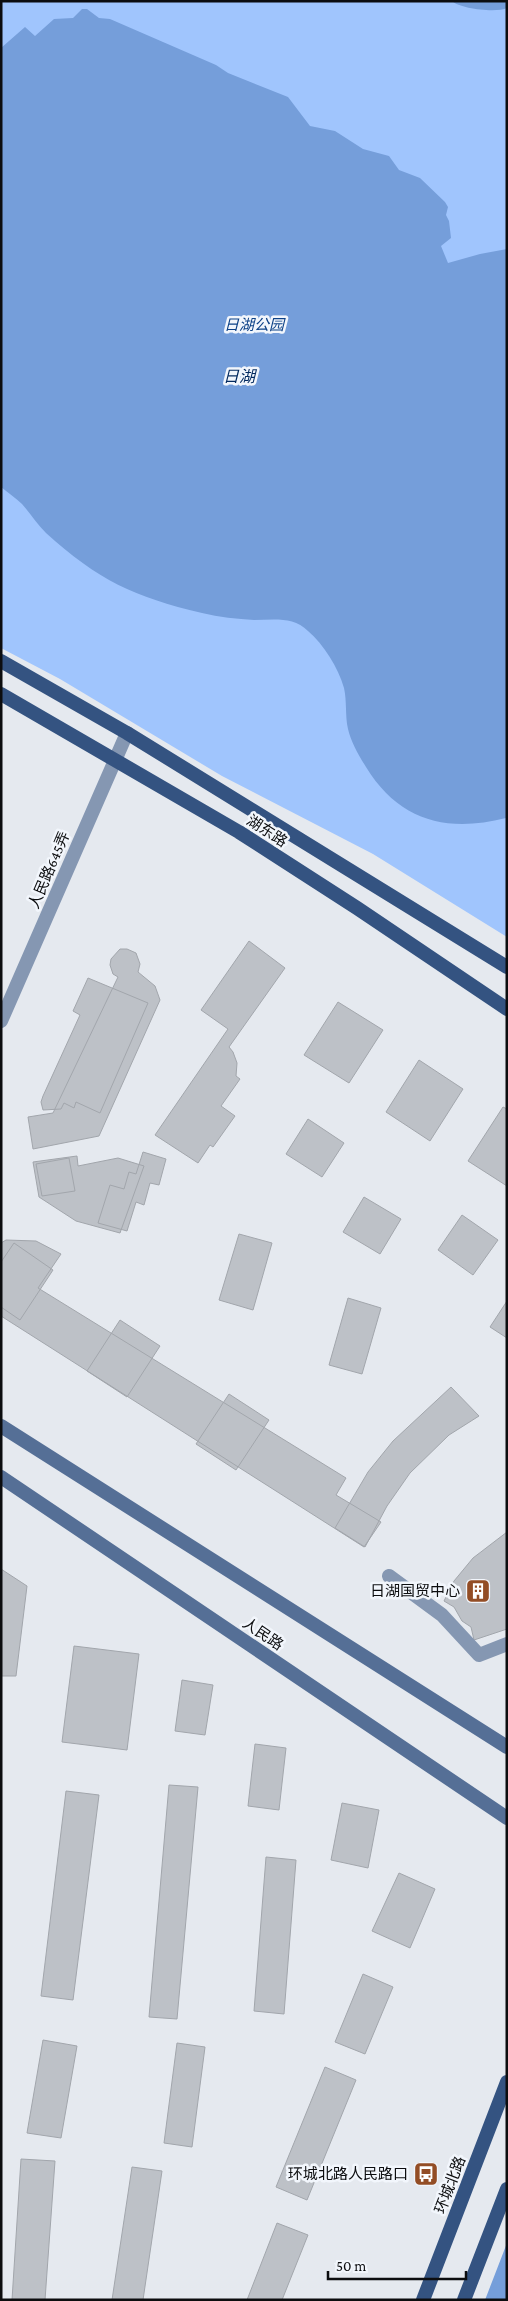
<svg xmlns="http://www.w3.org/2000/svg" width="508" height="2301" viewBox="0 0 508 2301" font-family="'Crimson Pro','Noto Sans SC',serif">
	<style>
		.green { fill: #a0c5fd }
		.water { fill: #759eda }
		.building { fill: #bdc1c7; stroke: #a2a6ac }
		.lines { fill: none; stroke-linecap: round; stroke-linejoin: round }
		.minor { stroke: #8597b2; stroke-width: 14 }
		.tertiary { stroke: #8597b2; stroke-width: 14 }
		.secondary { stroke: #556f96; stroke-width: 14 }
		.primary { stroke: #345381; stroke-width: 14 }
		.labels { text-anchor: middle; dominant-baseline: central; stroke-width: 5; stroke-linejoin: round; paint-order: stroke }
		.park-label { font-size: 15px; font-style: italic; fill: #0c4187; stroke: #f2f6fc }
		.street-label { font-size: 15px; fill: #0c0d0f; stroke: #f2f6fc }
		.poi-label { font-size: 15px; fill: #0c0d0f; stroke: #f2f6fc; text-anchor: end }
		.water-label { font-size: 16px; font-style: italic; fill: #02295e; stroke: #f2f6fc }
	</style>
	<rect width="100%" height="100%" fill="#e5e9ef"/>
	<path class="green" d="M1,1H507V937L373,854L222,776L60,679L1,648Z"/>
	<path class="water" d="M452,1H507V8C497,13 460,9 452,1Z
		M82,9H87L99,18L110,19L216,65L228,73L288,97L310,126L335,131L363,149L389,156L399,170L420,178L445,202L448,207L446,215L449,221L451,238L441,246L448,263L480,254L507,249L506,818C447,833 399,821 366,767C359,756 351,742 348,729C345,716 347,701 344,688C338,667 324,645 308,631C293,616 273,620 254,620C237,619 219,617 202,613C134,597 98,580 46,533C37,524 30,513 22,504C16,498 8,493 1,487V48L25,27L35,36L54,19L73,18Z
		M507,2243V2300H485Z"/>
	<path class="building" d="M249,941L285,968L229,1047L233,1052L237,1063L236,1076L240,1079L221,1106L235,1116L213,1147L210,1145L198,1163L155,1135L228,1029L201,1010Z
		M120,949H127L136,953L140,964L138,972L155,986L160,1000L99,1136L33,1149L28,1117L53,1113L118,977L113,974L110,965L111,959Z
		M88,978L148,1003L100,1113L76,1102L74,1108L64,1103L61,1109L43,1110L41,1102L43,1096L80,1015L73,1011Z
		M338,1002L383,1030L349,1083L304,1055Z
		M419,1060L463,1089L430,1141L386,1112Z
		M503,1107L507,1109V1186L468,1161Z
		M308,1119L344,1143L322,1177L286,1154Z
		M143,1152L166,1159L159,1185L150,1183L144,1205L136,1202L127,1231L98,1223L110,1185L124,1189L129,1172L136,1174Z
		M77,1156L78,1166L118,1158L144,1166L120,1233L76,1221L39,1197L33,1162Z
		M69,1158L75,1191L42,1196L36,1164Z
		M364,1197L401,1219L380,1254L343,1232Z
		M462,1215L498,1240L473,1275L438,1250Z
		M239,1234L272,1243L253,1310L219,1300Z
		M6,1240L36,1241L61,1254L38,1288L346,1478L336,1495L381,1522L364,1547L1,1316V1243Z
		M14,1243L53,1270L20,1320L1,1307V1262Z
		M348,1298L381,1308L362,1374L329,1365Z
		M507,1301V1338L490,1327Z
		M120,1320L160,1346L127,1397L87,1371Z
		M451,1387L479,1416L449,1435L410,1473L387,1506L365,1547L335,1528L368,1472L393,1441Z
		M229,1394L269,1420L236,1470L196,1444Z
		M507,1532V1629L474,1640L471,1627L462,1621L454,1607L444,1601L454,1581L473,1558Z
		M1,1569L27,1586L16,1676H1Z
		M74,1646L139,1654L127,1750L62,1742Z
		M182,1680L213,1685L205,1735L175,1731Z
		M255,1744L286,1748L279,1810L248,1806Z
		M169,1785L198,1787L177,2019L149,2017Z
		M66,1791L99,1795L73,2000L41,1996Z
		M342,1803L379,1810L368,1868L331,1860Z
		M266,1857L296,1860L284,2014L254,2011Z
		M399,1873L435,1889L410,1948L372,1931Z
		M363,1974L393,1987L365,2054L335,2042Z
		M43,2040L77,2046L61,2138L27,2133Z
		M177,2043L205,2047L192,2147L164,2143Z
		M325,2067L356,2080L307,2200L276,2187Z
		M21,2159L55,2161L45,2300H12Z
		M132,2167L162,2171L143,2300H112Z
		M277,2223L308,2235L282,2300H247Z"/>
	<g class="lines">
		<path class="minor" d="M389,1576L442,1615L479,1655L507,1644"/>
		<path class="tertiary" d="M1,1021L127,733"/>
		<path class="secondary" d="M1,1426L507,1747
			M1,1477L507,1818"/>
		<path class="primary" d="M1,661L127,733L507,967
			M1,694L239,832L357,908L507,1009
			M423,2300L507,2082
			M464,2300L507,2189"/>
	</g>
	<defs>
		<symbol id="building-square" viewBox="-11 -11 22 22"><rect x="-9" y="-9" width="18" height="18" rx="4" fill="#934d25" stroke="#f2f6fc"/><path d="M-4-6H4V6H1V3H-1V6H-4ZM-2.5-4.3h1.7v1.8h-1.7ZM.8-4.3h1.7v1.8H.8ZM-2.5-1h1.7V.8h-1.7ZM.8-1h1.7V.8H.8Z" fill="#fff"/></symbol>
		<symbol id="bus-square" viewBox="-11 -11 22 22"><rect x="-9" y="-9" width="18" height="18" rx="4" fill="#934d25" stroke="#f2f6fc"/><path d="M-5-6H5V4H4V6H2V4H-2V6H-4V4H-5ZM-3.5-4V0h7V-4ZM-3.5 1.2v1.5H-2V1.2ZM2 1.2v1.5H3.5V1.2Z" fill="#fff"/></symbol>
	</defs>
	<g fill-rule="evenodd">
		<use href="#building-square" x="464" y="1577" width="28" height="28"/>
		<use href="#bus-square" x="412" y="2160" width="28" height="28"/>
	</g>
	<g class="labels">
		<g class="park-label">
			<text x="254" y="325">日湖公园</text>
		</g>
		<g class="street-label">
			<text transform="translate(267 831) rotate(33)">湖东路</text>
			<text transform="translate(49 870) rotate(-67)">人民路645弄</text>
			<text transform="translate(263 1634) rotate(34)">人民路</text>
			<text transform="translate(450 2185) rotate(-69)">环城北路</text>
		</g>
		<g class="poi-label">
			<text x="460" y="1591">日湖国贸中心</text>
			<text x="408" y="2174">环城北路人民路口</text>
		</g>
		<g class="water-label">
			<text x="239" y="376">日湖</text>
		</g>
	</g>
	<rect width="508" height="2301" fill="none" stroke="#0c0d0f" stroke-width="5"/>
	<path d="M328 2271v8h138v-8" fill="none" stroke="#0c0d0f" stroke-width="2.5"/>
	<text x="336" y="2271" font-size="15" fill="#0c0d0f" stroke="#f2f6fc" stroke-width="4" paint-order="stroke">50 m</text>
</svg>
